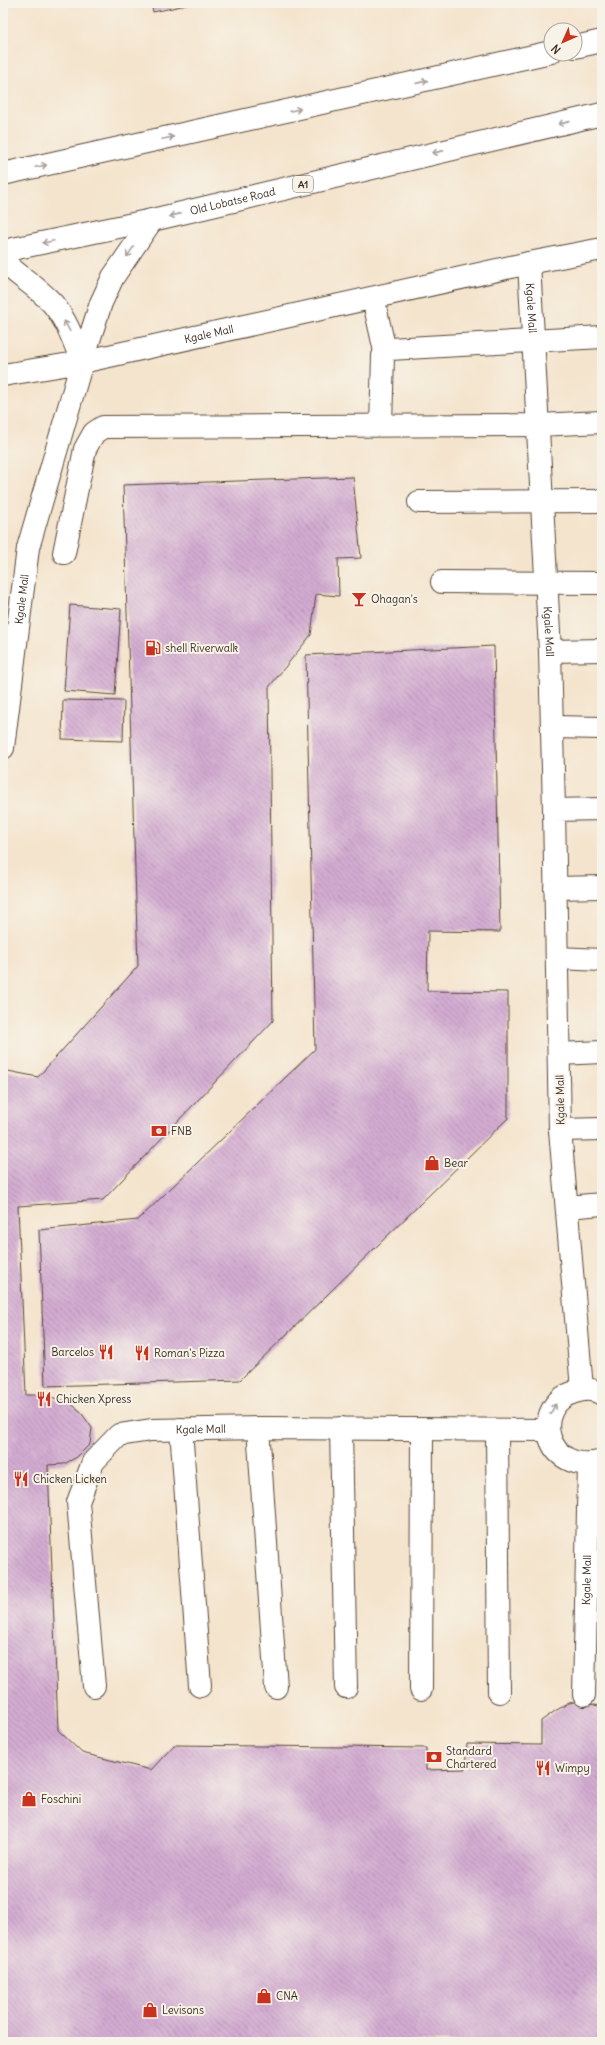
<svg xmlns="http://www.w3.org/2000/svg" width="605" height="2045" viewBox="0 0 605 2045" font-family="Delius,sans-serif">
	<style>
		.building { fill: url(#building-back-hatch) }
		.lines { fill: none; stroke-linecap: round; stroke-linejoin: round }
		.minor-casing { stroke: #574638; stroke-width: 24 }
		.highway-casing { stroke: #574638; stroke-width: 24 }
		.minor { stroke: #fff; stroke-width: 22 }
		.highway { stroke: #fff; stroke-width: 22 }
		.oneway { stroke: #a79f9a }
		.labels { text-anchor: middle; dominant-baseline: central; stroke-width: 4; stroke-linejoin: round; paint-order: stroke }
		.shield { fill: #f7f3e8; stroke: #73665b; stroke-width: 1 }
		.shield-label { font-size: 10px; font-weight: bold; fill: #3b2a1e }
		.street-label { font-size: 11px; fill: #3b2a1e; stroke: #f7f3e8 }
		.poi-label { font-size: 11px; fill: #3b2a1e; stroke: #f7f3e8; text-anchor: start }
	</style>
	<defs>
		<pattern id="building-back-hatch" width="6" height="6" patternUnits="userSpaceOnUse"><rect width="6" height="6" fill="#d3acd2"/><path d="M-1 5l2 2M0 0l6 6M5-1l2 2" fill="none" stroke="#ac8caa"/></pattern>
	</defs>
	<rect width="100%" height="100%" fill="#f7f3e8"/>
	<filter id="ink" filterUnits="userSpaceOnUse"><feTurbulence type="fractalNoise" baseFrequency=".025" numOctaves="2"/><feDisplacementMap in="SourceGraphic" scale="8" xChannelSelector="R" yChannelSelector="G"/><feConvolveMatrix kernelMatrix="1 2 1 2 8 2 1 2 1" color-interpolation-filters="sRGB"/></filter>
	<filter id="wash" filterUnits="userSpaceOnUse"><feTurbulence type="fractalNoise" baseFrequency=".012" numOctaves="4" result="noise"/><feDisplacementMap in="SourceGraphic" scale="16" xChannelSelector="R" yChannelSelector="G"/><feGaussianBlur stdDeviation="0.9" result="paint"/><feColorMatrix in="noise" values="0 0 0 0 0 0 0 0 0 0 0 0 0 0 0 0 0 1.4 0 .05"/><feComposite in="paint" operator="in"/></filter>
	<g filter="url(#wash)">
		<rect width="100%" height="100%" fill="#f4e4cd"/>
		<g id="blocks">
			<path class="building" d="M151,3H191V4L153,12Z
				M353,477L361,558L338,559L339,596L316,594L311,635L269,687L273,1021L103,1200L18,1206L26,1395H43L69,1402L80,1411L92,1428L90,1444L77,1457L64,1464L48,1465L58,1730L82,1753L151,1770L174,1745L426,1748V1770L465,1769L467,1744L541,1745V1721L555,1711L569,1703L580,1701L602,1707V2042H3V1070L38,1077L138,966L123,485Z
				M70,605L121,609L115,695L64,691Z
				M494,646L500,932L428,931L427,991L508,992V1118L240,1380L45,1386L39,1230L138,1220L315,1049L306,655Z
				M63,700L124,701L123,741L62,739Z"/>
		</g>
	</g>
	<g filter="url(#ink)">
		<use href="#blocks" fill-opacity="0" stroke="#574638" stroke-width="1"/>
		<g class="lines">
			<defs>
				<g id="minor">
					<path d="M3,261C18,276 38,287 53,304C67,321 74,341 82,362"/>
					<path id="s1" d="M529,263L550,651L554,810"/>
					<path d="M373,298L385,351"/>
					<path id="s2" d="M3,375L82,362L529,263L602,249"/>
					<path d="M381,425L383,356L385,351L389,349L602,337"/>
					<path d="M419,502L602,501"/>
					<path d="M64,553L85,449L94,433L103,427L538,425L602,422"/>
					<path d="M442,582L602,583"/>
					<path d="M550,651L602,650"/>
					<path d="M552,727L602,728"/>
					<path id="s3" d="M3,748L28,548L82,362L101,303L113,277L152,220"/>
					<path d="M555,888L602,887"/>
					<path d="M557,958L602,960"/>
					<path d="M559,1054L602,1052"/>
					<path d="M560,1130L602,1129"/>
					<path d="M567,1207L602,1204"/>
					<path d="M582,1389L560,1130L554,810L602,809"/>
					<path d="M602,1394C594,1389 584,1389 575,1392C529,1405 545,1477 602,1461"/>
					<path d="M258,1428L276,1687"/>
					<path d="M341,1428L346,1687"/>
					<path d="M181,1429L200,1686"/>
					<path d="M497,1430L499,1692"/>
					<path id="s4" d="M94,1686L78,1502L93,1462L119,1435L151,1430L264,1428L548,1430"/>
					<path d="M421,1689L422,1429"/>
					<path id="s5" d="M584,1695L589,1464"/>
				</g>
				<g id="highway">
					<path d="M575,47L602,41"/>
					<path d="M3,174L551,52"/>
					<path id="s6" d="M3,251L152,220L602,114"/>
				</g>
			</defs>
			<use href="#minor" class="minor-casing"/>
			<use href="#highway" class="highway-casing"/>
			<use href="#minor" class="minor"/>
			<use href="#highway" class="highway"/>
		</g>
		<defs><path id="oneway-shaft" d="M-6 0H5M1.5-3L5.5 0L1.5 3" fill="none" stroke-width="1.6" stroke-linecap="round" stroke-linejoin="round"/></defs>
		<g class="oneway">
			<use href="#oneway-shaft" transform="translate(422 82) rotate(-13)"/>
			<use href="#oneway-shaft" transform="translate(295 110) rotate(-12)"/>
			<use href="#oneway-shaft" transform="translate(564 123) rotate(167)"/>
			<use href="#oneway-shaft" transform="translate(168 138) rotate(-12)"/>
			<use href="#oneway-shaft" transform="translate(438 152) rotate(167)"/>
			<use href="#oneway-shaft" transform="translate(41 166) rotate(-12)"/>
			<use href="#oneway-shaft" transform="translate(175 215) rotate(167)"/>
			<use href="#oneway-shaft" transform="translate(48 242) rotate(168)"/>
			<use href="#oneway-shaft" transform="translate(130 252) rotate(125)"/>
			<use href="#oneway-shaft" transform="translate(67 326) rotate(-118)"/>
			<use href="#oneway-shaft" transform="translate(553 1409) rotate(-61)"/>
		</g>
	</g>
	<defs>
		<symbol id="bar-bare" viewBox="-9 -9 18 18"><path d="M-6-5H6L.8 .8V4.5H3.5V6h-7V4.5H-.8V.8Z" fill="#c8321e" stroke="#f7f3e8" stroke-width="2.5" paint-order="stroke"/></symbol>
		<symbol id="fuel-bare" viewBox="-9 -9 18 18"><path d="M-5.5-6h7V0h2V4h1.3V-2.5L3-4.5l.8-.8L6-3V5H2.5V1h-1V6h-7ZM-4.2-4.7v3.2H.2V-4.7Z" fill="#c8321e" stroke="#f7f3e8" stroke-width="2.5" paint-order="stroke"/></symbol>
		<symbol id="bank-bare" viewBox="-9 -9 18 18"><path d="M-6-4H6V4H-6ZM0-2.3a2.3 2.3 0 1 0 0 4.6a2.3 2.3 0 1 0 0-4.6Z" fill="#c8321e" stroke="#f7f3e8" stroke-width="2.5" paint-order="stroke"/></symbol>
		<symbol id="shop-bare" viewBox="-9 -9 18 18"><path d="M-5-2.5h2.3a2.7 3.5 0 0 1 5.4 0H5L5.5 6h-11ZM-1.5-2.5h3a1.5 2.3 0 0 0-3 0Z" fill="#c8321e" stroke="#f7f3e8" stroke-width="2.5" paint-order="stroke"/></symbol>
		<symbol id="restaurant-bare" viewBox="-9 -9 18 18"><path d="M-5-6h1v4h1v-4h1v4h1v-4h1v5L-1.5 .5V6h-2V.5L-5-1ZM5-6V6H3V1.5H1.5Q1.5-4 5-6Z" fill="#c8321e" stroke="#f7f3e8" stroke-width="2.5" paint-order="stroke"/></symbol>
	</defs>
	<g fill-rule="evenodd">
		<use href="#bar-bare" x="348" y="588" width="22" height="22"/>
		<use href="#fuel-bare" x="142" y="637" width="22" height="22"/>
		<use href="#bank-bare" x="148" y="1120" width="22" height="22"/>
		<use href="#shop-bare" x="421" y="1152" width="22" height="22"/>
		<use href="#restaurant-bare" x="95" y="1341" width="22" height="22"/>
		<use href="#restaurant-bare" x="131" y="1342" width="22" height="22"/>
		<use href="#restaurant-bare" x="33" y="1388" width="22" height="22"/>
		<use href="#restaurant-bare" x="10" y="1468" width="22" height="22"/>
		<use href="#bank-bare" x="423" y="1746" width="22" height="22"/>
		<use href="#restaurant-bare" x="532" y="1757" width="22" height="22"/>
		<use href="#shop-bare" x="18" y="1788" width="22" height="22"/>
		<use href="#shop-bare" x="253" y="1985" width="22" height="22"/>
		<use href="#shop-bare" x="139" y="1999" width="22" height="22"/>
	</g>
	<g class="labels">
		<rect class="shield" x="293" y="176" width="20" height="16" rx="3"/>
		<g class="shield-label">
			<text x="303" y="184">A1</text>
		</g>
		<g class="street-label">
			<text stroke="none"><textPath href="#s6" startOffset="235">Old Lobatse Road</textPath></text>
			<text stroke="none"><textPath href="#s1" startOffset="45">Kgale Mall</textPath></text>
			<text stroke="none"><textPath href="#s2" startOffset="210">Kgale Mall</textPath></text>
			<text stroke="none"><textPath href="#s3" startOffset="150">Kgale Mall</textPath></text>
			<text stroke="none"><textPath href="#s1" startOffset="369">Kgale Mall</textPath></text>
			<text transform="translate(560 1100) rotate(-91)">Kgale Mall</text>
			<text stroke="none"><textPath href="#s4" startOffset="347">Kgale Mall</textPath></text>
			<text stroke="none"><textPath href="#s5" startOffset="115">Kgale Mall</textPath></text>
		</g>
		<g class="poi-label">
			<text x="371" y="599">Ohagan's</text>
			<text x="165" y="648">shell Riverwalk</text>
			<text x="171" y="1131">FNB</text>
			<text x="444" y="1163">Bear</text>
			<text x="94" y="1352" text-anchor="end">Barcelos</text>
			<text x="154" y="1353">Roman's Pizza</text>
			<text x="56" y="1399">Chicken Xpress</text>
			<text x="33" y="1479">Chicken Licken</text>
			<text x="446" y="1751">Standard<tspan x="446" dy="13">Chartered</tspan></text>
			<text x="555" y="1768">Wimpy</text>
			<text x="41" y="1799">Foschini</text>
			<text x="276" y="1996">CNA</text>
			<text x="162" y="2010">Levisons</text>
		</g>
	</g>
	<rect width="605" height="2045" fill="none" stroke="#f7f3e8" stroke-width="16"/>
	<g transform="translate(563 42) rotate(225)"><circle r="19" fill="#f7f3e8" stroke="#aca397"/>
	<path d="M0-3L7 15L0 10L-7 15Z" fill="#c8321e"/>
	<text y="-6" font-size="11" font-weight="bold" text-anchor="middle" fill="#3b2a1e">N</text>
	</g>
</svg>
